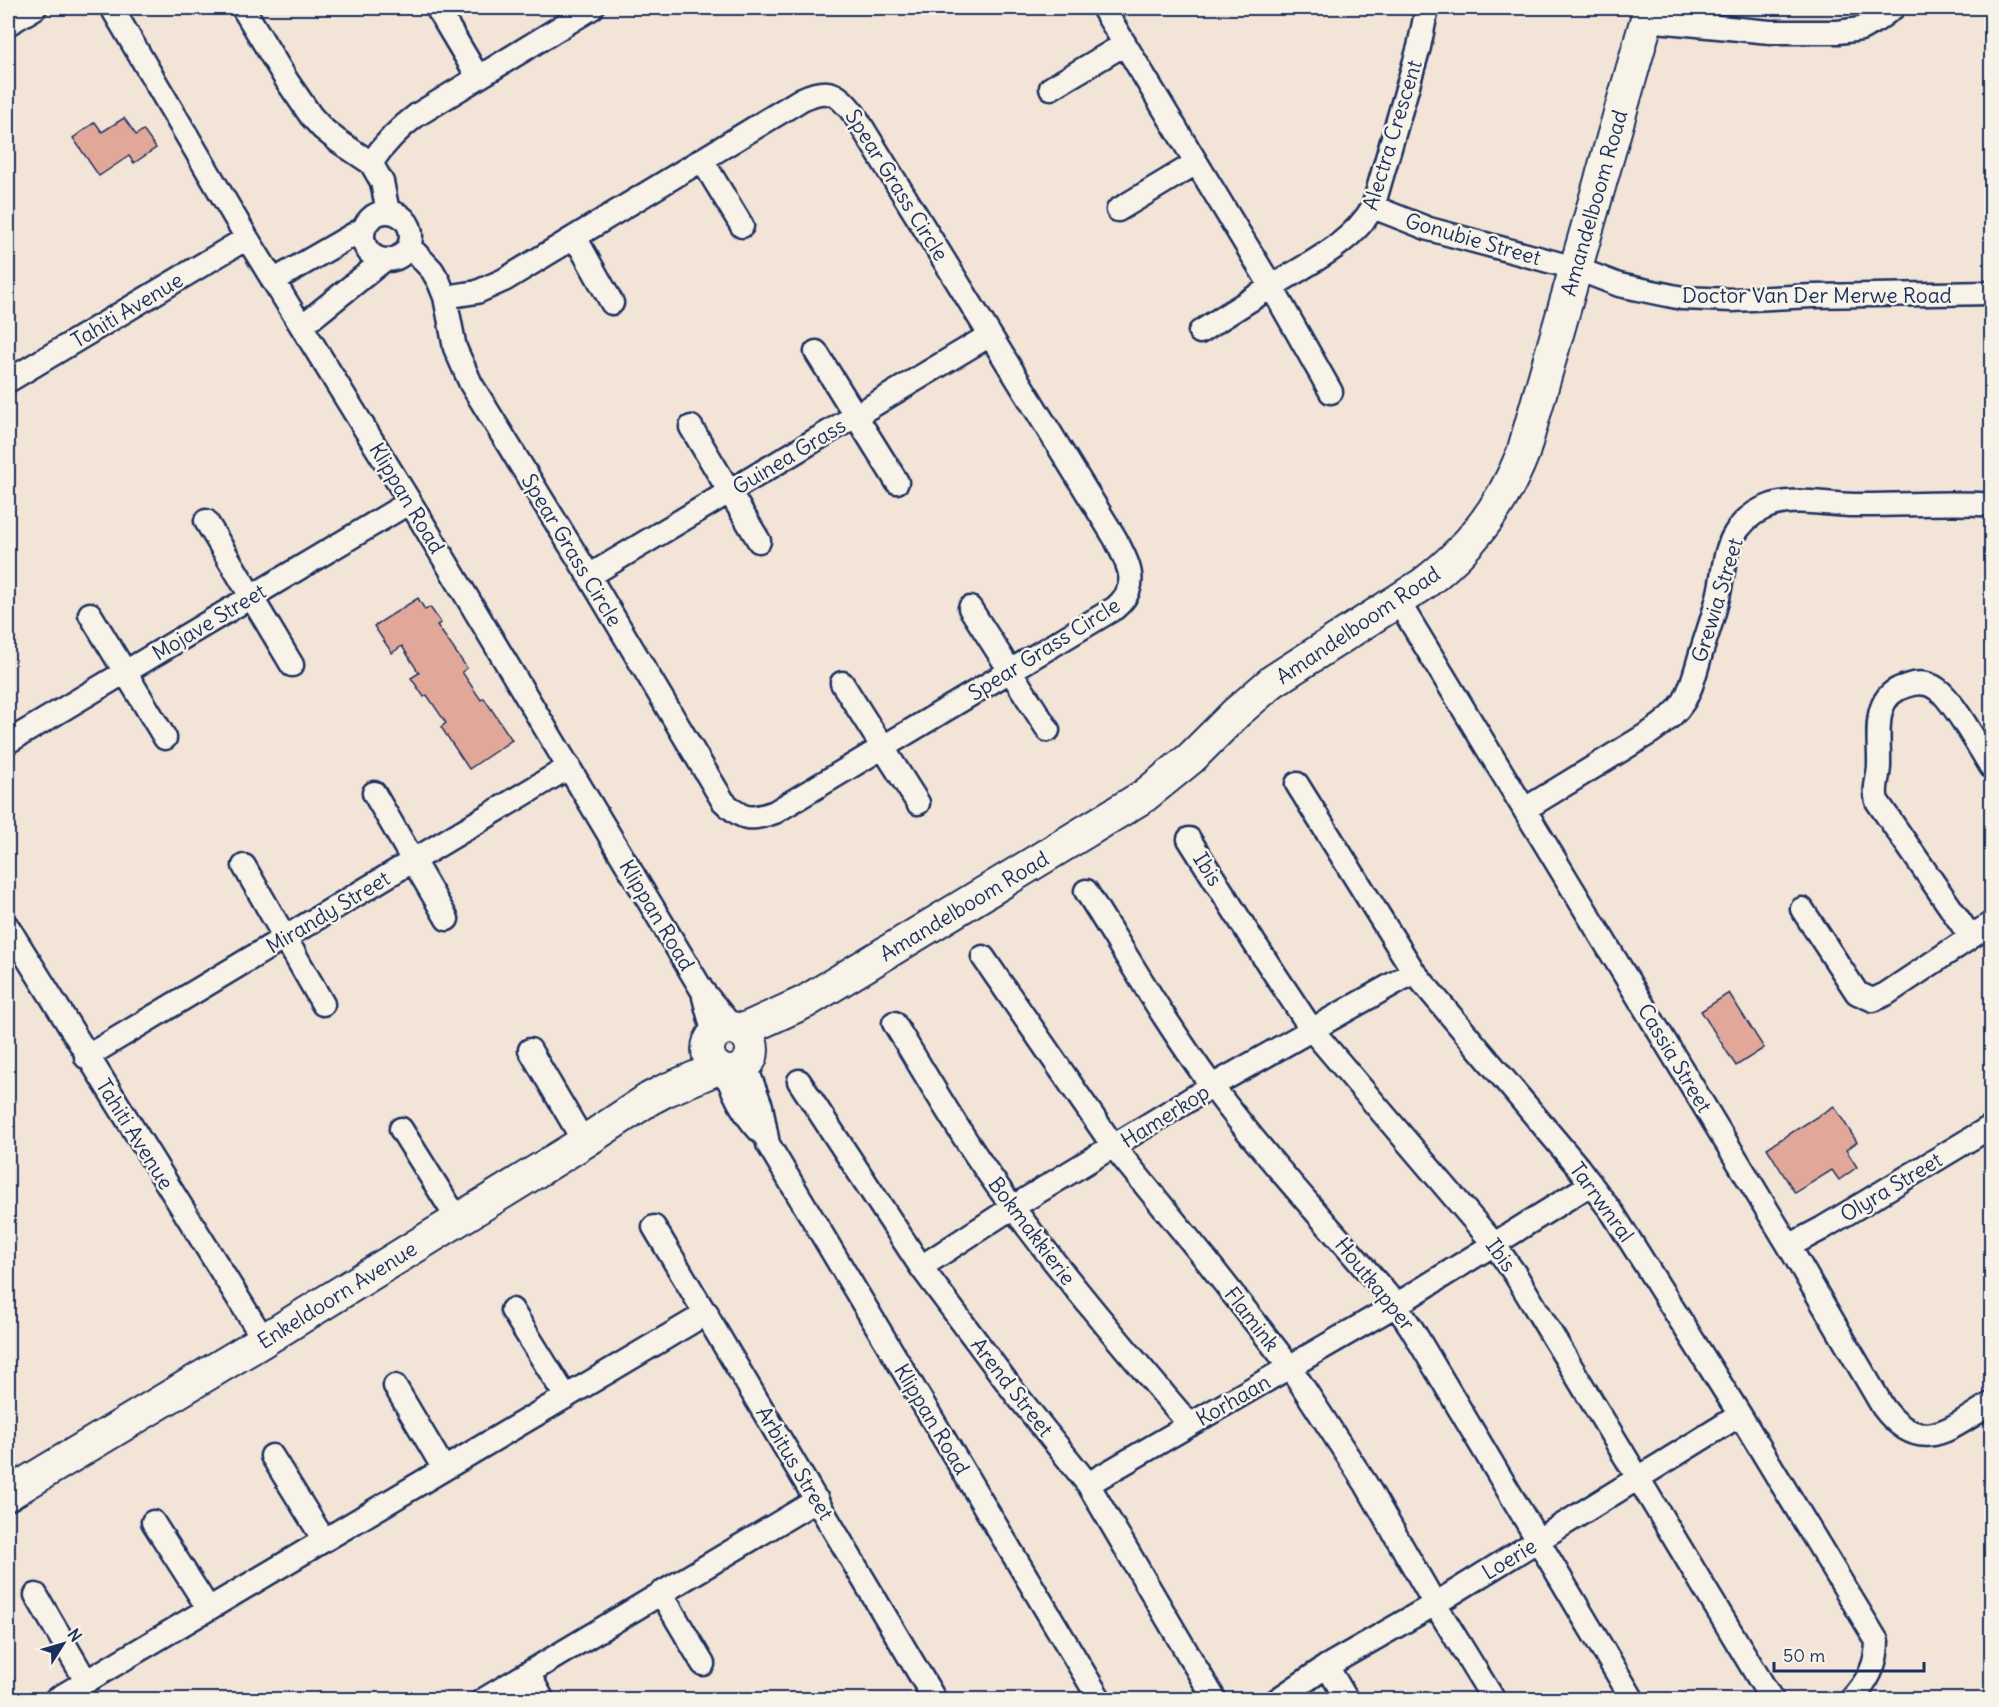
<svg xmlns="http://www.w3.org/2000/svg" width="1999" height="1707" viewBox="0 0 1999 1707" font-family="Delius,sans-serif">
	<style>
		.building { fill: #e1a89a; stroke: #1b2f5e; stroke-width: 1.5 }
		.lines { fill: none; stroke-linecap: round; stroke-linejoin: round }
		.street-casing { stroke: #1b2f5e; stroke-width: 27 }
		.secondary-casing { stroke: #1b2f5e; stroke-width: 36 }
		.street { stroke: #f7f3e8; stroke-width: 22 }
		.secondary { stroke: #f7f3e8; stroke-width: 32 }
		.labels { text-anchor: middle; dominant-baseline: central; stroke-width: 5; stroke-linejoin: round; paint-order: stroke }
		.street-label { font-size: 21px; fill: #1b2f5e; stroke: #f7f3e8 }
	</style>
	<rect width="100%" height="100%" fill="#f3e4d8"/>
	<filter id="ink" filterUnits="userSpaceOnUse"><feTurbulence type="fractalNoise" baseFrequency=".0167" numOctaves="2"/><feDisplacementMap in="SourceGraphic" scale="12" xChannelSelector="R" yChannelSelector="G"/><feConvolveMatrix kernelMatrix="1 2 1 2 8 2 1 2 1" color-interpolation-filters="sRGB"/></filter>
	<g filter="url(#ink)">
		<path class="building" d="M124,118L136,135L143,130L156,148L134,163L129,156L99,176L73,138L95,122L102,132Z
			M418,598L425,610L430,607L441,623L437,625L467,668L462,672L481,700L484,698L512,740L469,769L441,727L446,723L427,695L424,697L411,678L419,673L402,646L392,653L374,626Z
			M1729,993L1764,1048L1736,1066L1701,1011Z
			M1834,1106L1857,1142L1846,1150L1857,1167L1839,1180L1832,1170L1795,1193L1767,1148Z"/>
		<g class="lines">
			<defs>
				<path id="street" d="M112,8L247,238L410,502L702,990L733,1028
					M243,8L287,81L311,116L323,129L338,141L371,163L382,182L388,212
					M437,8L478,77
					M1103,8L1271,286L1331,392
					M1646,20L1770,32H1838L1861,29L1877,20L1893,8
					M8,24L35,8
					M1051,88L1125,44
					M702,160L742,226
					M371,163C384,144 398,129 417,115L592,8
					M1373,207L1429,229L1575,268L1619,285L1682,298L1732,300L1813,296L1992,293
					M1118,210L1196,163
					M363 236a24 24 0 1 1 48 0a24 24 0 1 1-48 0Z
					M575,237L612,303
					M409,246L432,270L439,282L445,297L455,348L471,384L589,576L723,801C742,820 750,821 775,812L1115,608C1142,585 1128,564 1115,538L854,114C837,92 828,87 802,99L504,280L477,292L445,297
					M273,281L363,229
					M302,326L384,260
					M1200,332C1223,317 1247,302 1271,287C1307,264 1351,245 1373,207L1419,47L1427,8
					M816,352L897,482
					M8,381L247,238
					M691,427L759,541
					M206,521L292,665
					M589,576L990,335
					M1398,601L1789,1246L1883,1407C1921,1458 1950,1428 1992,1403
					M970,608L1048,730
					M90,614L165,738
					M842,683L918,803
					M8,742L410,502
					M1297,784L1414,972L1578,1167L1614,1215L1740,1415L1877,1641C1877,1666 1867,1682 1851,1700
					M374,793L447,919
					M1525,809L1651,732C1690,706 1689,692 1702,650C1708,631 1715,612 1719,593C1724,571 1724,546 1739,528C1747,517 1760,509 1772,505C1799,497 1827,505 1854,505C1900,506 1946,501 1992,505
					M1189,839L1255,944L1312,1030L1494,1244L1515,1274L1772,1700
					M244,866L323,1004
					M1086,891C1127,956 1166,1024 1212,1086C1269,1162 1335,1232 1396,1305L1412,1329L1633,1700
					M1802,909L1857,993L1873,1000L1886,994L1992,923
					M8,927L264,1340
					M1970,936L1877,801C1873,788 1879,778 1879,765C1880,736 1870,696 1906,686C1917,682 1928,682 1937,689C1952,698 1981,751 1992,768
					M983,957L1114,1147L1207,1261L1290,1367L1366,1484L1435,1604L1494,1700
					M704,997L714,1035
					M894,1023C925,1073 954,1125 988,1173C1050,1261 1120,1343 1190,1425
					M530,1050L584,1142
					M86,1057L569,767
					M746,1067L761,1106L768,1144L1100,1700
					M725,1072C735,1095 746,1120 765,1136
					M799,1081L921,1267L1015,1393L1088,1484L1215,1700
					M401,1129L458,1220
					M654,1227L935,1700
					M1789,1246L1821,1229L1992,1126
					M921,1267L1013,1207L1212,1086L1414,972
					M512,1310L566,1397
					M395,1386L444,1469
					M272,1456L324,1540
					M1088,1484L1396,1305L1591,1184
					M153,1522L208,1608
					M661,1593L703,1664
					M36,1595L86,1681
					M1327,1666L1347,1700
					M528,1673L543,1700
					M55,1700L707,1313
					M483,1700L817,1500
					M1277,1700L1327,1666L1435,1604L1740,1415"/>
				<path id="secondary" d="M708 1050a22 22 0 1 1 44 0a22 22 0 1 1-44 0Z
					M741,1031L805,1002L1144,796L1191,758L1236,713L1273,681L1422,585C1469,550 1502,507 1523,453L1650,8
					M8,1494L264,1340L584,1142L649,1099L664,1091L718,1068"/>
			</defs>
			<use href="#street" class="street-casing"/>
			<use href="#secondary" class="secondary-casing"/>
			<use href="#street" class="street"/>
			<use href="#secondary" class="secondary"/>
		</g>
	</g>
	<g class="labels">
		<g class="street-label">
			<text transform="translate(1392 135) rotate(-73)">Alectra Crescent</text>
			<text transform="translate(897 185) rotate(58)">Spear Grass Circle</text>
			<text transform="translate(1594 203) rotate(-74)">Amandelboom Road</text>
			<text transform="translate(1473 239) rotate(16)">Gonubie Street</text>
			<text x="1817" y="295">Doctor Van Der Merwe Road</text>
			<text transform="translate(127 310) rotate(-31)">Tahiti Avenue</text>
			<text transform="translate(789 456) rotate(-31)">Guinea Grass</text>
			<text transform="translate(407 498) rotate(59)">Klippan Road</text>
			<text transform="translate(572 550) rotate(59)">Spear Grass Circle</text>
			<text transform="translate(1717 600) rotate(-73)">Grewia Street</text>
			<text transform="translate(209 622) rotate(-31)">Mojave Street</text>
			<text transform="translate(1358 625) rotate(-34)">Amandelboom Road</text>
			<text transform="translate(1044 649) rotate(-32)">Spear Grass Circle</text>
			<text transform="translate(1208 869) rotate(58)">Ibis</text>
			<text transform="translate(964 906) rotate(-31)">Amandelboom Road</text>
			<text transform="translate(328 912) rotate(-31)">Mirandy Street</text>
			<text transform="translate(657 915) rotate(59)">Klippan Road</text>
			<text transform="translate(1675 1058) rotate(59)">Cassia Street</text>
			<text transform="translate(1165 1116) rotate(-32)">Hamerkop</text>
			<text transform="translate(135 1134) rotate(58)">Tahiti Avenue</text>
			<text transform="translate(1891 1187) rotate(-31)">Olyra Street</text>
			<text transform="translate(1602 1202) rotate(54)">Tarrwnral</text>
			<text transform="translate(1032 1231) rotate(53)">Bokmakkierie</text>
			<text transform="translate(1501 1255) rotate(54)">Ibis</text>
			<text transform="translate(1375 1284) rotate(51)">Houtkapper</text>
			<text transform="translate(337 1295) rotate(-32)">Enkeldoorn Avenue</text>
			<text transform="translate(1252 1319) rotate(52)">Flamink</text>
			<text transform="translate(1012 1387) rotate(52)">Arend Street</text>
			<text transform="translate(1233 1400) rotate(-30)">Korhaan</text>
			<text transform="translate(932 1419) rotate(59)">Klippan Road</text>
			<text transform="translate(795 1463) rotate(59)">Arbitus Street</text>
			<text transform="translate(1509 1559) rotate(-31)">Loerie</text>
		</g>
	</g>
	<rect width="1999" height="1707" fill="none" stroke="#f7f3e8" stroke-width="30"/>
	<rect x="15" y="15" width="1969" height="1677" fill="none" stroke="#1b2f5e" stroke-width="2" filter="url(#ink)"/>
	<g transform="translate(63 1644) rotate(53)" stroke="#f7f3e8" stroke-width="4.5" paint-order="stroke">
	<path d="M0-4.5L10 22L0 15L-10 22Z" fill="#1b2f5e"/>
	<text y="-9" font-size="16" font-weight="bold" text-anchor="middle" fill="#1b2f5e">N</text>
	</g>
	<path d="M1774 1662v9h150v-9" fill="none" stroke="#1b2f5e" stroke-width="3"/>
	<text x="1783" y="1662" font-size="18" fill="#1b2f5e" stroke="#f7f3e8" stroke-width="4.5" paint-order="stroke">50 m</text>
</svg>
